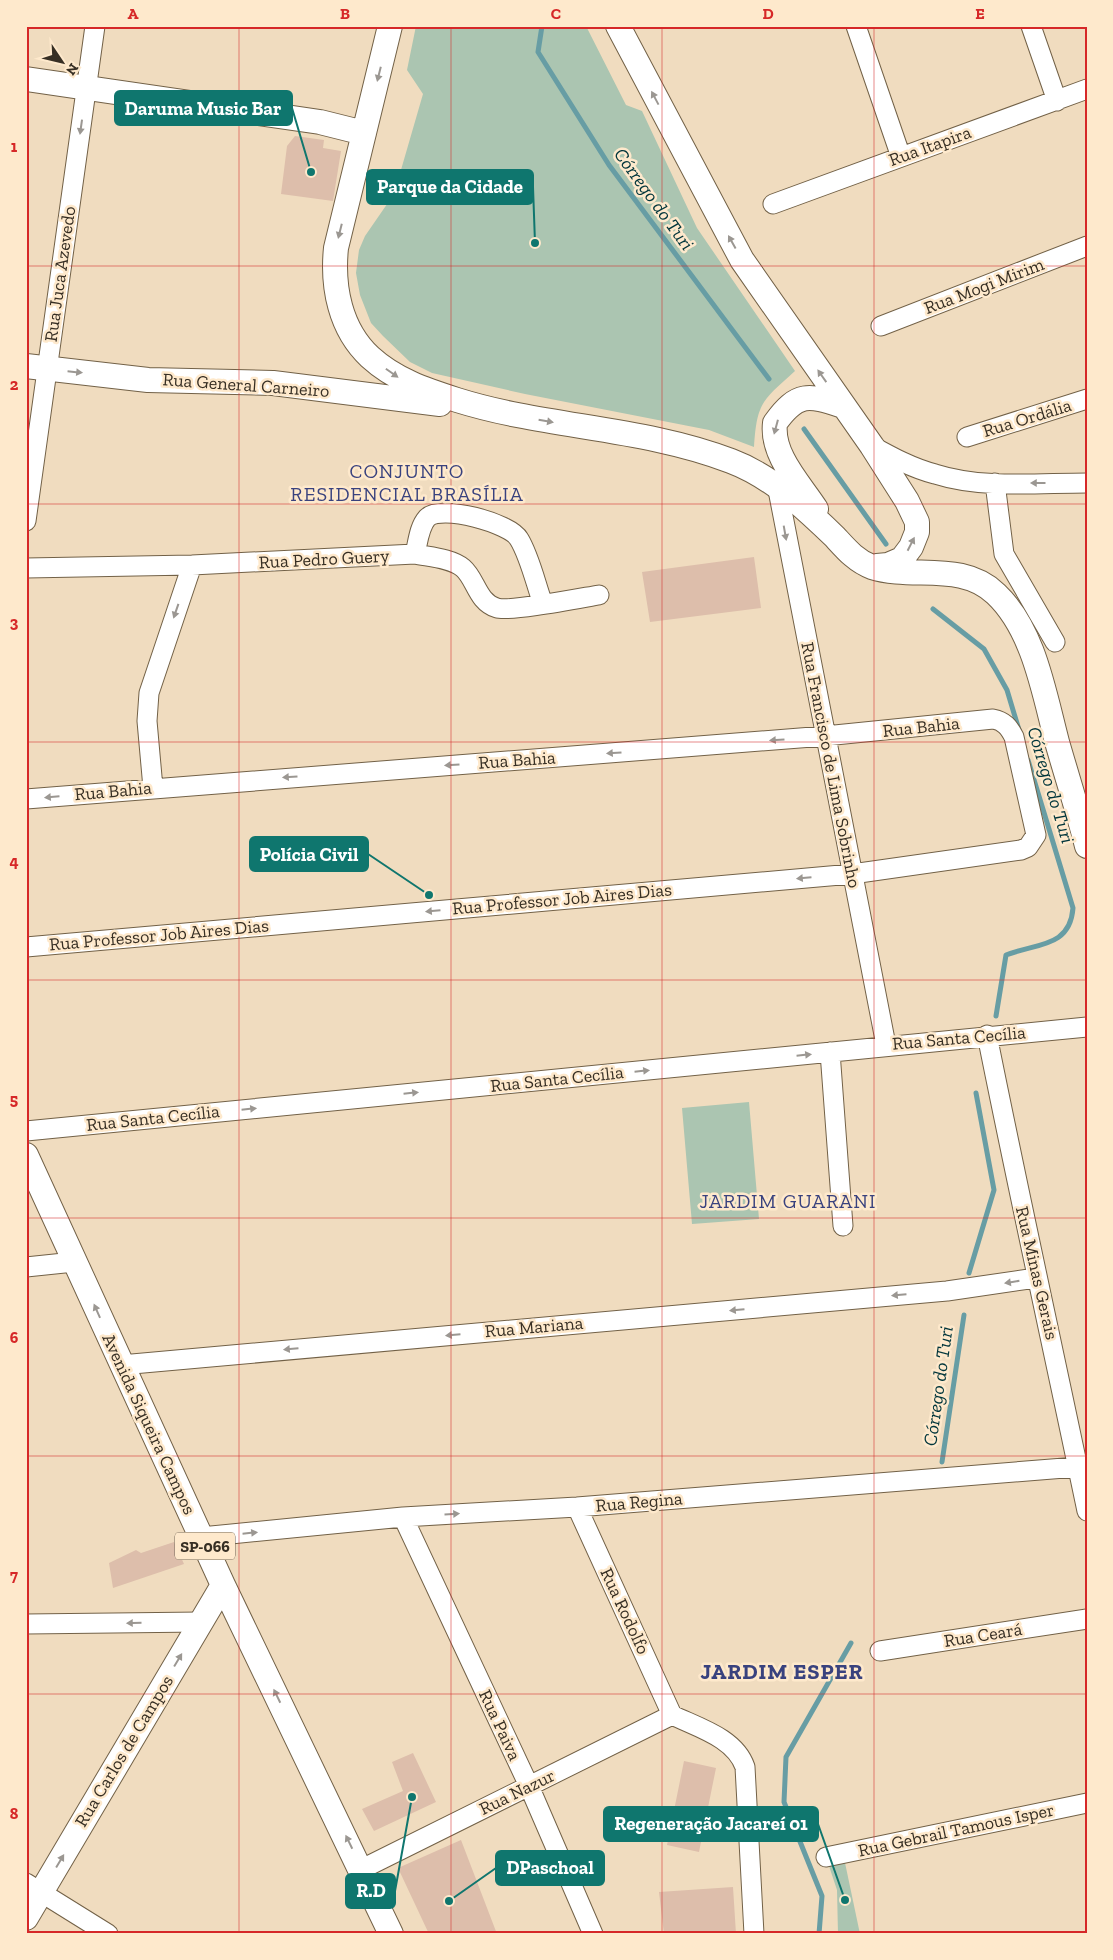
<svg xmlns="http://www.w3.org/2000/svg" width="1113" height="1960" viewBox="0 0 1113 1960" font-family="'Zilla Slab',serif">
	<style>
		.green { fill: #abc5b1 }
		.lines { fill: none; stroke-linecap: round; stroke-linejoin: round }
		.stream { stroke: #679da4; stroke-width: 5 }
		.building { fill: #ddbeab }
		.minor-casing { stroke: #726147; stroke-width: 21 }
		.major-casing { stroke: #726147; stroke-width: 26 }
		.minor { stroke: #fff; stroke-width: 19 }
		.major { stroke: #fff; stroke-width: 24 }
		.oneway { fill: #9b9792 }
		.grid { fill: none; stroke: #d62828; stroke-width: 1; stroke-opacity: 0.55 }
		.labels { text-anchor: middle; dominant-baseline: central; stroke-width: 5; stroke-linejoin: round; paint-order: stroke }
		.shield { fill: #fee9cc; stroke: #736756; stroke-width: 1 }
		.shield-label { font-size: 16px; font-weight: bold; fill: #372f24 }
		.street-label { font-size: 18px; fill: #372f24; stroke: #fee9cc }
		.water-label { font-size: 19px; font-style: italic; fill: #00353b; stroke: #fee9cc }
		.quarter-label { font-size: 20px; letter-spacing: 1px; fill: #39427e; stroke: #fee9cc }
		.district-label { font-size: 22px; font-weight: bold; letter-spacing: 1px; fill: #39427e; stroke: #fee9cc }
		.leader { fill: none; stroke: #0f766e; stroke-width: 2 }
		.callout-dot { fill: #0f766e; stroke: #fee9cc; stroke-width: 2 }
		.callout { fill: #0f766e; stroke: #0f766e; stroke-width: 2 }
		.callout-label { font-size: 19px; text-anchor: middle; font-weight: bold; fill: #fff }
		.neatline { fill: none; stroke: #d62828; stroke-width: 2 }
		.grid-label { font-size: 16px; text-anchor: middle; font-weight: bold; fill: #d62828 }
	</style>
	<rect width="100%" height="100%" fill="#f0dcbf"/>
	<path class="green" d="M416,26H586L626,105L642,111L697,228L795,371C762,401 757,402 754,447L709,430L525,394L432,373L410,362L383,336L371,323L360,295L356,273L359,250L365,236L394,194L423,94L407,70Z
		M749,1102L759,1219L692,1224L682,1108Z
		M826,1857L844,1858L860,1934H838L837,1890Z"/>
	<g class="lines">
		<path class="stream" d="M542,26L538,52L609,165L769,379
			M804,429L886,544
			M933,609L984,649L1007,690L1019,730
			M996,1016L1006,955C1036,943 1070,948 1073,908L1028,760
			M969,1273L994,1190L976,1093
			M942,1462L964,1315
			M819,1934L822,1896L784,1802L786,1757L851,1643"/>
	</g>
	<path class="building" d="M295,136L324,140L323,148L341,151L333,201L281,194L287,146Z
		M754,557L761,608L650,622L642,572Z
		M174,1542L184,1564L113,1588L109,1563L136,1550L141,1553Z
		M413,1753L436,1802L374,1831L362,1809L403,1791L392,1762Z
		M684,1761L716,1768L699,1852L667,1845Z
		M461,1840L497,1934H429L398,1868Z
		M733,1887L736,1934H664L659,1892Z"/>
	<g class="lines">
		<defs>
			<path id="minor" d="M856,26L901,157
				M1031,26L1057,101
				M773,204L1087,89
				M881,326L1087,246
				M967,437L1087,399
				M872,446C892,457 912,468 935,474C982,489 1037,483 1087,483
				M995,483L1004,554L1055,642
				M777,485L886,1045
				M26,521L95,26
				M415,554C418,542 419,527 427,518C441,504 510,523 519,539C530,557 536,585 543,604
				M26,568L192,565L415,554C429,557 451,558 463,568C476,579 477,602 497,608C510,612 581,598 599,595
				M153,788L147,721L149,693L192,565
				M26,799L825,736L993,719C1004,721 1009,727 1014,737L1036,835L1028,847L1021,850L852,874L26,947
				M987,1035C1019,1195 1054,1353 1087,1511
				M830,1052L843,1226
				M26,1131L1087,1027
				M26,1267L74,1262
				M121,1365L947,1291L1036,1278
				M577,1507L672,1715
				M403,1517L529,1786L593,1934
				M201,1537L403,1517L577,1507L1077,1467
				M26,1624L201,1622
				M880,1651L1087,1619
				M672,1715C699,1728 735,1738 745,1767L754,1934
				M826,1857L1087,1803
				M362,1869L672,1715
				M26,1883L108,1934"/>
			<path id="major" d="M390,26L336,248C332,287 340,329 370,357C395,380 426,390 457,400C546,428 643,427 731,461C771,476 804,507 835,537C846,549 856,561 872,567C913,580 962,561 996,594C1034,630 1044,693 1057,742C1067,777 1078,811 1087,846
				M618,26L742,260L872,446L907,501L917,522V532L911,547L902,559L888,565L877,566
				M26,79L320,122L364,133
				M26,366L148,380L273,383L440,404
				M816,509C800,484 771,455 775,423C798,391 809,395 843,406
				M26,1155L223,1585L391,1934
				M26,1918L223,1585"/>
		</defs>
		<use href="#minor" class="minor-casing"/>
		<use href="#major" class="major-casing"/>
		<use href="#minor" class="minor"/>
		<use href="#major" class="major"/>
	</g>
	<defs><path id="oneway-solid" d="M-6-.8H1V-3.2L6.5 0L1 3.2V.8H-6Z" transform="scale(1.25)"/></defs>
	<g class="oneway">
		<use href="#oneway-solid" transform="translate(379 74) rotate(104)"/>
		<use href="#oneway-solid" transform="translate(655 98) rotate(-118)"/>
		<use href="#oneway-solid" transform="translate(81 127) rotate(98)"/>
		<use href="#oneway-solid" transform="translate(340 231) rotate(104)"/>
		<use href="#oneway-solid" transform="translate(732 242) rotate(-119)"/>
		<use href="#oneway-solid" transform="translate(75 372) rotate(6)"/>
		<use href="#oneway-solid" transform="translate(392 373) rotate(35)"/>
		<use href="#oneway-solid" transform="translate(822 376) rotate(-125)"/>
		<use href="#oneway-solid" transform="translate(546 421) rotate(10)"/>
		<use href="#oneway-solid" transform="translate(776 427) rotate(105)"/>
		<use href="#oneway-solid" transform="translate(1038 483) rotate(180)"/>
		<use href="#oneway-solid" transform="translate(785 533) rotate(80)"/>
		<use href="#oneway-solid" transform="translate(911 544) rotate(-63)"/>
		<use href="#oneway-solid" transform="translate(176 611) rotate(109)"/>
		<use href="#oneway-solid" transform="translate(777 740) rotate(176)"/>
		<use href="#oneway-solid" transform="translate(614 753) rotate(176)"/>
		<use href="#oneway-solid" transform="translate(452 765) rotate(176)"/>
		<use href="#oneway-solid" transform="translate(290 777) rotate(176)"/>
		<use href="#oneway-solid" transform="translate(52 797) rotate(175)"/>
		<use href="#oneway-solid" transform="translate(804 878) rotate(175)"/>
		<use href="#oneway-solid" transform="translate(433 911) rotate(175)"/>
		<use href="#oneway-solid" transform="translate(804 1055) rotate(-6)"/>
		<use href="#oneway-solid" transform="translate(642 1071) rotate(-6)"/>
		<use href="#oneway-solid" transform="translate(411 1093) rotate(-6)"/>
		<use href="#oneway-solid" transform="translate(249 1109) rotate(-6)"/>
		<use href="#oneway-solid" transform="translate(1012 1282) rotate(171)"/>
		<use href="#oneway-solid" transform="translate(899 1295) rotate(175)"/>
		<use href="#oneway-solid" transform="translate(737 1310) rotate(175)"/>
		<use href="#oneway-solid" transform="translate(97 1311) rotate(-114)"/>
		<use href="#oneway-solid" transform="translate(453 1335) rotate(175)"/>
		<use href="#oneway-solid" transform="translate(291 1349) rotate(175)"/>
		<use href="#oneway-solid" transform="translate(452 1514) rotate(-3)"/>
		<use href="#oneway-solid" transform="translate(250 1533) rotate(-6)"/>
		<use href="#oneway-solid" transform="translate(134 1623) rotate(179)"/>
		<use href="#oneway-solid" transform="translate(178 1660) rotate(-59)"/>
		<use href="#oneway-solid" transform="translate(277 1696) rotate(-116)"/>
		<use href="#oneway-solid" transform="translate(349 1842) rotate(-116)"/>
		<use href="#oneway-solid" transform="translate(60 1861) rotate(-59)"/>
	</g>
	<path class="grid" d="M239,26V1934M451,26V1934M662,26V1934M874,26V1934M26,266H1087M26,504H1087M26,742H1087M26,980H1087M26,1218H1087M26,1456H1087M26,1694H1087"/>
	<g class="labels">
		<rect class="shield" x="175" y="1532.5" width="60" height="27" rx="4"/>
		<g class="shield-label">
			<text x="205" y="1546">SP-066</text>
		</g>
		<g class="street-label">
			<text transform="translate(930 146) rotate(-20)">Rua Itapira</text>
			<text transform="translate(60 274) rotate(-82)">Rua Juca Azevedo</text>
			<text transform="translate(984 286) rotate(-21)">Rua Mogi Mirim</text>
			<text transform="translate(246 385) rotate(4)">Rua General Carneiro</text>
			<text transform="translate(1027 418) rotate(-17)">Rua Ordália</text>
			<text transform="translate(324 559) rotate(-3)">Rua Pedro Guery</text>
			<text transform="translate(921 727) rotate(-6)">Rua Bahia</text>
			<text transform="translate(517 760) rotate(-4)">Rua Bahia</text>
			<text transform="translate(831 765) rotate(79)">Rua Francisco de Lima Sobrinho</text>
			<text transform="translate(113 791) rotate(-5)">Rua Bahia</text>
			<text transform="translate(562 899) rotate(-5)">Rua Professor Job Aires Dias</text>
			<text transform="translate(159 935) rotate(-5)">Rua Professor Job Aires Dias</text>
			<text transform="translate(959 1038) rotate(-5)">Rua Santa Cecília</text>
			<text transform="translate(557 1079) rotate(-6)">Rua Santa Cecília</text>
			<text transform="translate(153 1118) rotate(-6)">Rua Santa Cecília</text>
			<text transform="translate(1037 1273) rotate(77)">Rua Minas Gerais</text>
			<text transform="translate(534 1327) rotate(-5)">Rua Mariana</text>
			<text transform="translate(149 1424) rotate(65)">Avenida Siqueira Campos</text>
			<text transform="translate(639 1502) rotate(-5)">Rua Regina</text>
			<text transform="translate(625 1611) rotate(65)">Rua Rodolfo</text>
			<text transform="translate(983 1635) rotate(-9)">Rua Ceará</text>
			<text transform="translate(500 1725) rotate(65)">Rua Paiva</text>
			<text transform="translate(124 1751) rotate(-59)">Rua Carlos de Campos</text>
			<text transform="translate(517 1792) rotate(-26)">Rua Nazur</text>
			<text transform="translate(956 1830) rotate(-12)">Rua Gebrail Tamous Isper</text>
		</g>
		<g class="water-label">
			<text transform="translate(654 199) rotate(54)">Córrego do Turi</text>
			<text transform="translate(1051 785) rotate(73)">Córrego do Turi</text>
			<text transform="translate(938 1386) rotate(-82)">Córrego do Turi</text>
		</g>
		<g class="quarter-label">
			<text x="407" y="471">CONJUNTO<tspan x="407" dy="23">RESIDENCIAL BRASÍLIA</tspan></text>
			<text x="788" y="1201">JARDIM GUARANI</text>
		</g>
		<g class="district-label">
			<text x="782" y="1671">JARDIM ESPER</text>
		</g>
	</g>
	<path class="leader" d="M311 172L292 108M535 243L533 187M429 895L368 854M845 1900L818 1824M449 1901L496 1868M412 1797L395 1891"/>
	<g class="callout-dot">
		<circle cx="311" cy="172" r="5"/>
		<circle cx="535" cy="243" r="5"/>
		<circle cx="429" cy="895" r="5"/>
		<circle cx="845" cy="1900" r="5"/>
		<circle cx="449" cy="1901" r="5"/>
		<circle cx="412" cy="1797" r="5"/>
	</g>
	<g class="callout">
		<rect x="115" y="91" width="177" height="34" rx="5"/>
		<rect x="367" y="170" width="166" height="34" rx="5"/>
		<rect x="250" y="837" width="118" height="34" rx="5"/>
		<rect x="604" y="1807" width="214" height="34" rx="5"/>
		<rect x="496" y="1851" width="108" height="34" rx="5"/>
		<rect x="346" y="1874" width="49" height="34" rx="5"/>
	</g>
	<g class="callout-label">
		<text x="203" y="115">Daruma Music Bar</text>
		<text x="450" y="193">Parque da Cidade</text>
		<text x="309" y="861">Polícia Civil</text>
		<text x="711" y="1830">Regeneração Jacareí 01</text>
		<text x="550" y="1874">DPaschoal</text>
		<text x="371" y="1897">R.D</text>
	</g>
	<rect width="1113" height="1960" fill="none" stroke="#fee9cc" stroke-width="55"/>
	<g transform="translate(62 62) rotate(125)" stroke="#fee9cc" stroke-width="4" paint-order="stroke">
	<path d="M0-4L9 19L0 12L-9 19Z" fill="#372f24"/>
	<text y="-8" font-size="14" font-weight="bold" text-anchor="middle" fill="#372f24">N</text>
	</g>
	<rect x="28" y="28" width="1058" height="1904" class="neatline"/>
	<g class="grid-label">
		<text x="133" y="19">A</text>
		<text x="345" y="19">B</text>
		<text x="556" y="19">C</text>
		<text x="768" y="19">D</text>
		<text x="980" y="19">E</text>
		<text x="14" y="152">1</text>
		<text x="14" y="390">2</text>
		<text x="14" y="628">3</text>
		<text x="14" y="867">4</text>
		<text x="14" y="1105">5</text>
		<text x="14" y="1343">6</text>
		<text x="14" y="1581">7</text>
		<text x="14" y="1819">8</text>
	</g>
</svg>
